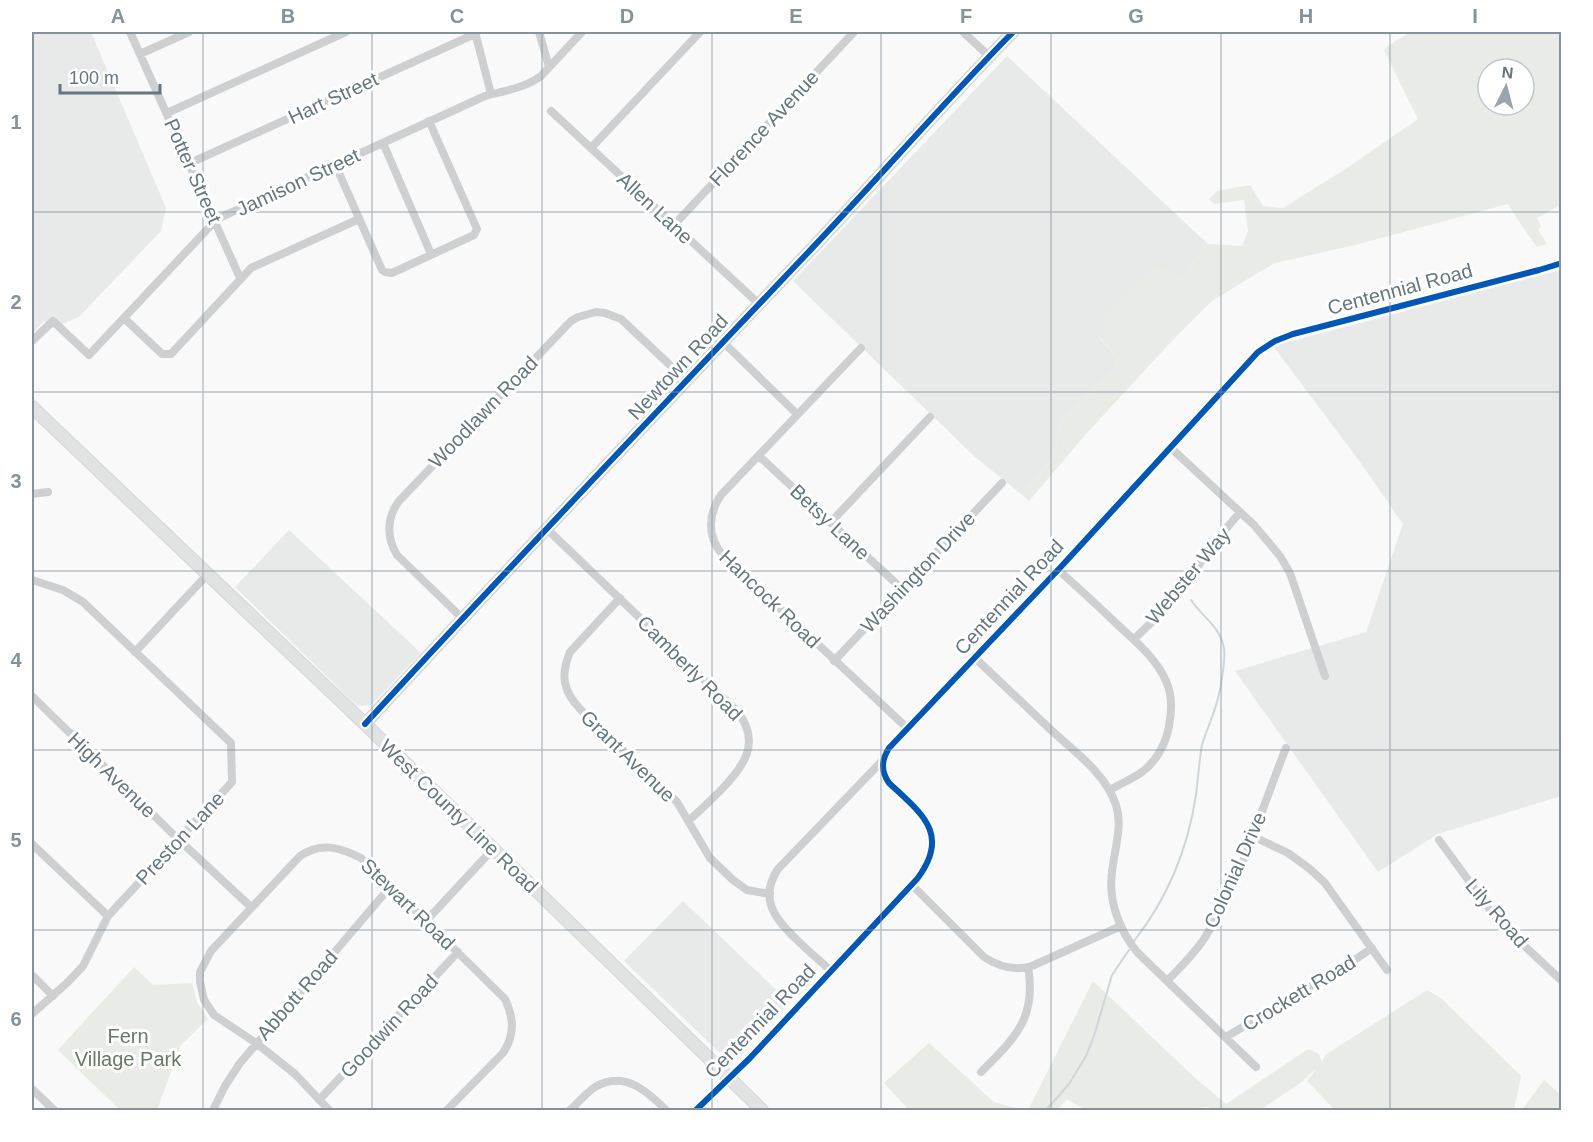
<svg xmlns="http://www.w3.org/2000/svg" width="1593" height="1142" viewBox="0 0 1593 1142" font-family="Helvetica,sans-serif">
	<style>
		.built { fill: #e8e9e9 }
		.green { fill: #e8ebe6; fill-rule: evenodd }
		.lines { fill: none; stroke-linecap: round; stroke-linejoin: round }
		.stream { stroke: #ced6d9; stroke-width: 2 }
		.secondary-casing { stroke: #d5d6d7; stroke-width: 13 }
		.primary-casing { stroke: #d5d6d7; stroke-width: 14 }
		.street { stroke: #cecfd0; stroke-width: 8 }
		.secondary { stroke: #e1e2e2; stroke-width: 10 }
		.primary { stroke: #e1e2e2; stroke-width: 12 }
		.cycleway-casing { stroke: #fff; stroke-width: 10 }
		.cycleway { stroke: #0057b8; stroke-width: 6 }
		.grid { fill: none; stroke: #84929c; stroke-width: 1.5; stroke-opacity: 0.55 }
		.labels { text-anchor: middle; dominant-baseline: central; stroke-width: 6; stroke-linejoin: round; paint-order: stroke }
		.street-label { font-size: 20px; fill: #657683; stroke: #fff }
		.park-label { font-size: 20px; fill: #687a64; stroke: #fff }
		.neatline { fill: none; stroke: #84929c; stroke-width: 2 }
		.grid-label { font-size: 20px; text-anchor: middle; font-weight: bold; fill: #84929c }
	</style>
	<rect width="100%" height="100%" fill="#f9f9f9"/>
	<path class="built" d="M32,32H91L166,208L161,231L79,317L53,328L44,321L32,334Z
		M1007,56L1208,244L1180,278L1108,329L1100,339L1115,355V360L1117,367L1060,421L1054,457L1021,494L975,457L793,281Z
		M1561,270V796L1438,834L1378,872L1235,671L1366,632L1403,524L1360,462L1273,346Z
		M289,530L421,653L371,705L357,706L235,587Z
		M683,901L790,1003L738,1059L729,1060L725,1058L624,961Z"/>
	<path class="green" d="M1410,32H1561V207L1560,205L1537,218L1541,227L1538,229L1547,244L1537,247L1524,229L1508,204L1355,245L1275,263L1251,277L1212,301L1171,342L1087,433L1029,501L1021,494L1054,457L1060,421L1117,367L1115,360V355L1100,338L1108,329L1101,322C1104,306 1144,277 1157,265L1180,278L1208,244L1242,246L1248,231L1244,200L1214,204L1209,199L1217,191L1250,185L1263,206L1283,208L1347,168L1418,119L1384,50C1391,42 1401,39 1410,32ZM1488,69H1524V105H1488Z
		M134,967L153,985L192,983L197,1002L208,1019L181,1045L157,1110H120L58,1050Z
		M1093,981L1194,1077L1226,1104L1308,1049L1319,1054L1322,1062L1325,1055L1427,990L1441,998L1521,1076L1514,1110H1335L1307,1081L1317,1068L1299,1084L1260,1110H1214L1208,1107L1197,1108L1195,1110H1086L1067,1099L1057,1110H909L884,1083L929,1043L994,1102L1023,1110H1028Z
		M1544,1080L1561,1095V1110H1522Z"/>
	<g class="lines">
		<path class="stream" d="M1134,941C1167,899 1188,848 1196,795C1198,779 1199,762 1202,745C1206,731 1213,717 1217,702C1220,692 1222,681 1223,671C1224,663 1225,655 1224,648C1220,626 1202,617 1191,600
			M1046,1110L1069,1084L1086,1056L1094,1036L1112,975L1129,950"/>
		<defs>
			<path id="secondary" d="M365,724C508,568 654,415 799,262C872,186 940,106 1013,32"/>
			<path id="primary" d="M32,407L365,724L762,1110"/>
		</defs>
		<use href="#secondary" class="secondary-casing"/>
		<use href="#primary" class="primary-casing"/>
		<path class="street" d="M130,32L240,278
			M475,32L491,94
			M539,32L549,67
			M963,32L989,56
			M140,54L189,32
			M551,111L759,304
			M167,113L346,32
			M383,143L431,254
			M591,148L700,32
			M190,163L475,34
			M335,164L382,270L385,272L392,273L474,235L477,229L429,121
			M674,225L854,32
			M124,318L162,354H171L251,268L359,219
			M32,341L53,321L89,355L217,219L485,96C504,91 525,88 541,76L582,32
			M724,343L797,414
			M861,348L721,495C708,514 707,536 722,554L907,728
			M1171,448L1254,525L1280,556L1290,573L1325,676
			M759,456L902,589
			M32,494L48,492
			M831,522L930,417
			M547,529L738,712C761,743 744,766 722,789C711,800 700,811 688,821
			M1058,570C1079,588 1099,607 1119,626C1136,642 1156,658 1166,681C1172,694 1172,711 1169,726C1166,743 1157,761 1142,772C1132,779 1120,784 1110,790
			M32,580L63,590L83,602L231,743L232,782L108,916L83,966L68,982L32,1014
			M620,598L570,652C560,676 563,692 582,711L677,802L710,858L733,880L747,890L770,894
			M462,618L397,555C386,537 387,517 399,501L571,321L578,317L596,312L605,313L621,319L687,381
			M1134,639L1158,616L1186,584L1211,547L1240,512
			M135,652L207,575
			M975,658C1000,682 1026,706 1051,730C1075,752 1105,773 1116,805C1123,827 1114,850 1112,873C1108,901 1120,932 1138,953L1256,1067
			M834,661L1002,483
			M32,696L178,839L251,907
			M1252,836L1288,853L1310,869L1325,883L1387,970
			M1439,840L1499,922L1562,981
			M32,844L108,916
			M912,885L984,957C999,967 1015,971 1032,966L1121,926
			M426,921L493,849
			M831,971C819,960 807,950 796,939C774,918 759,898 778,869L883,760
			M32,975L53,996
			M1167,981C1180,968 1193,955 1204,939C1240,883 1261,810 1286,748
			M1226,1037L1353,961L1372,948
			M981,1072C1015,1038 1037,1018 1028,967
			M32,1089L54,1110
			M319,1100L458,952
			M213,1110L225,1086L240,1063L390,887
			M329,1110L295,1074L256,1043L214,1015L204,1000L200,982V972L211,951L300,856C321,842 339,847 361,858L426,921L505,999C514,1018 515,1035 503,1053L447,1110
			M570,1110C578,1103 586,1093 595,1087C624,1070 647,1091 666,1110
			M696,1110L750,1058L917,879C951,834 922,814 889,783C881,771 881,761 889,748L1058,570L1258,352L1275,341L1293,334L1539,270L1562,263"/>
		<use href="#secondary" class="secondary"/>
		<use href="#primary" class="primary"/>
		<defs>
			<path id="cycleway" d="M365,724C508,568 654,415 799,262C872,186 940,106 1013,32
				M696,1110L750,1058L917,879C951,834 922,814 889,783C881,771 881,761 889,748L1058,570L1258,352L1275,341L1293,334L1539,270L1562,263"/>
		</defs>
		<use href="#cycleway" class="cycleway-casing"/>
		<use href="#cycleway" class="cycleway"/>
	</g>
	<path class="grid" d="M203,32V1110M372,32V1110M542,32V1110M712,32V1110M881,32V1110M1051,32V1110M1221,32V1110M1390,32V1110M32,212H1562M32,392H1562M32,571H1562M32,750H1562M32,930H1562"/>
	<g class="labels">
		<g class="street-label">
			<text transform="translate(333 98) rotate(-25)">Hart Street</text>
			<text transform="translate(764 128) rotate(-47)">Florence Avenue</text>
			<text transform="translate(193 171) rotate(66)">Potter Street</text>
			<text transform="translate(298 182) rotate(-25)">Jamison Street</text>
			<text transform="translate(655 208) rotate(43)">Allen Lane</text>
			<text transform="translate(1400 289) rotate(-15)">Centennial Road</text>
			<text transform="translate(678 367) rotate(-47)">Newtown Road</text>
			<text transform="translate(483 412) rotate(-46)">Woodlawn Road</text>
			<text transform="translate(830 522) rotate(43)">Betsy Lane</text>
			<text transform="translate(918 572) rotate(-47)">Washington Drive</text>
			<text transform="translate(1188 576) rotate(-50)">Webster Way</text>
			<text transform="translate(1009 597) rotate(-47)">Centennial Road</text>
			<text transform="translate(770 599) rotate(44)">Hancock Road</text>
			<text transform="translate(690 668) rotate(45)">Camberly Road</text>
			<text transform="translate(628 756) rotate(44)">Grant Avenue</text>
			<text transform="translate(112 775) rotate(44)">High Avenue</text>
			<text transform="translate(459 816) rotate(44)">West County Line Road</text>
			<text transform="translate(180 838) rotate(-47)">Preston Lane</text>
			<text transform="translate(1235 870) rotate(-66)">Colonial Drive</text>
			<text transform="translate(408 904) rotate(44)">Stewart Road</text>
			<text transform="translate(1497 913) rotate(49)">Lily Road</text>
			<text transform="translate(1299 993) rotate(-31)">Crockett Road</text>
			<text transform="translate(297 995) rotate(-49)">Abbott Road</text>
			<text transform="translate(760 1021) rotate(-46)">Centennial Road</text>
			<text transform="translate(389 1026) rotate(-47)">Goodwin Road</text>
		</g>
		<g class="park-label">
			<text x="128" y="1036">Fern<tspan x="128" dy="23">Village Park</tspan></text>
		</g>
	</g>
	<rect width="1593" height="1142" fill="none" stroke="#ffffff" stroke-width="66"/>
	<g transform="translate(1506 87) rotate(6)"><circle r="28" fill="#ffffff" stroke="#c1c8cd" stroke-width="1.5"/>
	<path d="M0-4.5L10 22L0 15L-10 22Z" fill="#99a4ac"/>
	<text y="-9" font-size="16" font-weight="bold" text-anchor="middle" fill="#657683">N</text>
	</g>
	<path d="M60 84v9h100v-9" fill="none" stroke="#657683" stroke-width="3"/>
	<text x="69" y="84" font-size="18" fill="#657683" stroke="#ffffff" stroke-width="4.5" paint-order="stroke">100 m</text>
	<rect x="33" y="33" width="1527" height="1076" class="neatline"/>
	<g class="grid-label">
		<text x="118" y="23">A</text>
		<text x="288" y="23">B</text>
		<text x="457" y="23">C</text>
		<text x="627" y="23">D</text>
		<text x="796" y="23">E</text>
		<text x="966" y="23">F</text>
		<text x="1136" y="23">G</text>
		<text x="1306" y="23">H</text>
		<text x="1475" y="23">I</text>
		<text x="16" y="129">1</text>
		<text x="16" y="309">2</text>
		<text x="16" y="488">3</text>
		<text x="16" y="667">4</text>
		<text x="16" y="847">5</text>
		<text x="16" y="1026">6</text>
	</g>
</svg>
